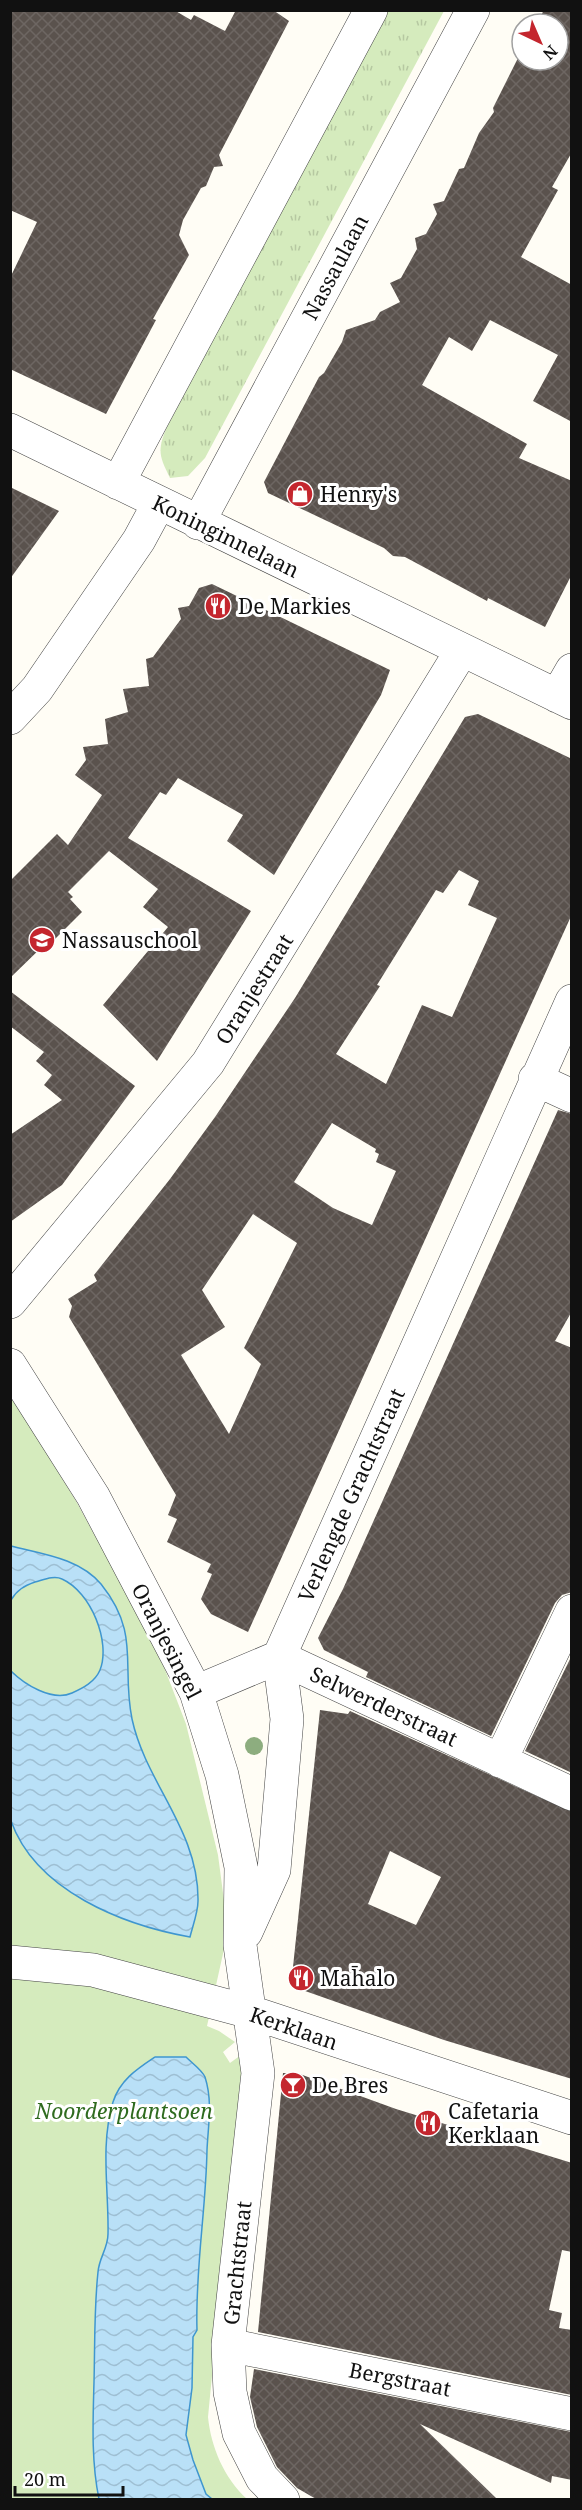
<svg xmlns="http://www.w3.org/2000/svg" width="582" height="2510" viewBox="0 0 582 2510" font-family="'Noto Serif',serif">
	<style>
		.grass { fill: url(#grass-tufts) }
		.park { fill: #d5ebbd }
		.water { fill: url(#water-waves); stroke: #3f96cf; stroke-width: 1.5 }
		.building { fill: url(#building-cross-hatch); fill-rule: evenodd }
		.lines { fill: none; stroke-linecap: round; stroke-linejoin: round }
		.minor-casing { stroke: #444; stroke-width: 34 }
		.minor { stroke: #fff; stroke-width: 33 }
		.tree { fill: #8dad7f }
		.labels { text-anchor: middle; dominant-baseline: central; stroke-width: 6; stroke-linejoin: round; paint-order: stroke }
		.street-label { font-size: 21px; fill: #111; stroke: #fff }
		.poi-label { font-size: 21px; fill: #111; stroke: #fff; text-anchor: start }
		.park-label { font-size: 21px; font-style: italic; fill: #2f6b1f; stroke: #fff }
	</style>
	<defs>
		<pattern id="grass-tufts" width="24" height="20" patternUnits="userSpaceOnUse" patternTransform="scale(1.5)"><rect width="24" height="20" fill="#d5ebbd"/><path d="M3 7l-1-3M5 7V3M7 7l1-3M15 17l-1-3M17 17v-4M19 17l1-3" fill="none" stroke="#b6c8a1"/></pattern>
		<pattern id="water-waves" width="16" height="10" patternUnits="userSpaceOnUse" patternTransform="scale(1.5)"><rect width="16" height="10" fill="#b9e0f7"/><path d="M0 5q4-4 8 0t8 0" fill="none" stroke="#9ebfd3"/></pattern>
		<pattern id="building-cross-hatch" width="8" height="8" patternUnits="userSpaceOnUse" patternTransform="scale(1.5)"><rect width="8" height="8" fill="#5a524d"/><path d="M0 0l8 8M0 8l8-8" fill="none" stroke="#6d6662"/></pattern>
	</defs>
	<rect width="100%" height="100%" fill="#fffdf5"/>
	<path class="grass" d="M387,11H444L205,458L188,476L170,478C159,456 157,450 167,427Z"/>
	<path class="park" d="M10,1393L76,1501L136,1611L164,1667L186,1724L218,1855L228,1931L207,2026L219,2031L235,2042L223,2052L230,2063L241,2055L242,2065L208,2417C211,2447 224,2478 247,2499H11Z"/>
	<path class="water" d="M11,1546C42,1554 79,1558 101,1584C141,1634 121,1665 132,1719C146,1784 199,1830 198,1901C198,1912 193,1925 190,1937C123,1925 36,1891 11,1821C7,1810 10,1792 10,1780C10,1744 10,1707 11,1671C24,1684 52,1702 72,1693C83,1688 95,1682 100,1670C111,1642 91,1592 62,1579C54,1575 43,1580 35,1582C24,1586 17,1590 11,1600Z
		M155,2057H186C192,2063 202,2070 205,2077C213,2102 208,2126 207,2150C206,2210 195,2270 197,2330L193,2337L192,2388L186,2435L193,2460L206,2494L212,2499H99C91,2461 93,2420 94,2382C95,2345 94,2309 98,2272C99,2258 108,2248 108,2234C109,2191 100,2145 113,2102C120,2080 137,2069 155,2057Z"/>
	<path class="building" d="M10,10H174L191,20L194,15L225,31L236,10H273L289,21L219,155L223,166L214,167L206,186L201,188L183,220L179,235L189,255L153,319L156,320L106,414L10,369V278L37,222L10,210Z
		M544,10H572V152L552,187L558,190L521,257L572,285V422L533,401L558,355L490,320L472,351L449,337L422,385L527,444L519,458L572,481V574L545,627L488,598L487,601L405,557L393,556L384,548L268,493L264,482L319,377L324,373L342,342L346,330L375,320L380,312L400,302L390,283L401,278L417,249L415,238L426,234L437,214L433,204L444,201L459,169L464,168L479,133L494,112L493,108L522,50V60H558V24H536Z
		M10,487L59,511L10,579Z
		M212,584L390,670L381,695L274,875L227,841L243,815L178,778L166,795L160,792L128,838L251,911L157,1061L103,1005L168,927L143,907L158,889L109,851L68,892L73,897L70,899L82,912L47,947L45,944L10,978V881L57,834L68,845L102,795L75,775L86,760L83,747L108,744L105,719L128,712L123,689L149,686L146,659L153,657L181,619L178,608L189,606L199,588Z
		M478,714L572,759V914L248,1632L211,1614L201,1599L212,1574L207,1572L211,1564L167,1542L177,1519L168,1515L176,1495L69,1317L72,1306L68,1299L97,1281L94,1275L170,1179L215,1117L295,998L465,717ZM459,870L479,881L468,905L497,918L452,1017L422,1005L386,1084L336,1054L380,986L377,985L436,890L443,893ZM332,1123L376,1149L375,1152L379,1154L376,1162L396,1171L372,1225L333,1208L294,1182ZM253,1214L297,1243L244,1348L261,1364L229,1434L181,1355L225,1327L202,1290Z
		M10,991L135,1086L62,1185L10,1222V1135L62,1100L44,1085L52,1075L36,1061L44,1052L10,1026Z
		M558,1110L572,1114V1311L555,1341L572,1348V1592L562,1595L555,1603L491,1736L366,1677L368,1672L324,1650L318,1638L343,1589Z
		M572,1655V1773L525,1751Z
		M320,1710L348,1714L350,1711L572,1812V2079L444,2040L291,1986ZM390,1851L441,1877L416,1925L368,1904Z
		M283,2073H297L396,2109L572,2163V2252L562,2250L549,2310L562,2313L559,2328L572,2330V2395L258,2332Z
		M254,2369L572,2432V2480L552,2476L551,2483L420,2424L497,2499H316L297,2488L277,2467L257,2427L250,2397Z"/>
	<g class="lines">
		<defs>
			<path id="minor" d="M10,430L572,703
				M118,483L371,10
				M198,523L473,10
				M557,696L572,670
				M10,718L37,689L139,540L159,503
				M535,1079L572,1096
				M10,1302L208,1063L462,650
				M10,1365L93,1496L196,1692L222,1775L241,1867L240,1945L258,2073L228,2345L230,2392L239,2433L262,2478L283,2500
				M196,1692L279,1657L572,1794
				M500,1761L572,1611
				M246,1932L274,1870L287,1719L279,1657L572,1001
				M10,1962L93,1970L250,2012L572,2118
				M228,2345L572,2414"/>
		</defs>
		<use href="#minor" class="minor-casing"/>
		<use href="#minor" class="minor"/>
	</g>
	<circle class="tree" cx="254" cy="1746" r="9"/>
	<defs>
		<symbol id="shop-disc" viewBox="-11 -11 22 22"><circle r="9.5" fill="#c4262e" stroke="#fff"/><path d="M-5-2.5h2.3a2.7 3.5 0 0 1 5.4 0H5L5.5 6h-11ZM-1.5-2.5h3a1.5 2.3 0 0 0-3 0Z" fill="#fff"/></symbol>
		<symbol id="restaurant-disc" viewBox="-11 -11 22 22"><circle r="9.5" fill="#c4262e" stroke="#fff"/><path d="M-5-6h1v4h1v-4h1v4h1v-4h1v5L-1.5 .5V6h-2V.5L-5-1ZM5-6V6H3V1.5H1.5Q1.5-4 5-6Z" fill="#fff"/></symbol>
		<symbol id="school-disc" viewBox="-11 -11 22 22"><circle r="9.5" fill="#c4262e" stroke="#fff"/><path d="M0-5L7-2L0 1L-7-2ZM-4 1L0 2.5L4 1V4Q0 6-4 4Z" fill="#fff"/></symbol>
		<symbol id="bar-disc" viewBox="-11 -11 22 22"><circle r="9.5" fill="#c4262e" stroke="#fff"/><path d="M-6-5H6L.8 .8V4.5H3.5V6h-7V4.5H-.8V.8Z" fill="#fff"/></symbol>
	</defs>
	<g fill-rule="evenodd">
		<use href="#shop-disc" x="285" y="479" width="30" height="30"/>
		<use href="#restaurant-disc" x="203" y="591" width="30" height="30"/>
		<use href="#school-disc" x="27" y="925" width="30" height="30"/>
		<use href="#restaurant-disc" x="286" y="1963" width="30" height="30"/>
		<use href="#bar-disc" x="278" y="2070" width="30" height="30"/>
		<use href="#restaurant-disc" x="413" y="2108" width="30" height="30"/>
	</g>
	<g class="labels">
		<g class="street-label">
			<text transform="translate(335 267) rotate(-62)">Nassaulaan</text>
			<text transform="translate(226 536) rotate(26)">Koninginnelaan</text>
			<text transform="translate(254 989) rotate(-58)">Oranjestraat</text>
			<text transform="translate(351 1495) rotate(-66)">Verlengde Grachtstraat</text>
			<text transform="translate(167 1641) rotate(63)">Oranjesingel</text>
			<text transform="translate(384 1706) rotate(25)">Selwerderstraat</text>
			<text transform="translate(294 2028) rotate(19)">Kerklaan</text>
			<text transform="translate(237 2263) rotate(-84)">Grachtstraat</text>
			<text transform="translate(400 2379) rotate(11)">Bergstraat</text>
		</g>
		<g class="poi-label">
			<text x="320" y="494">Henry's</text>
			<text x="238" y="606">De Markies</text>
			<text x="62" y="940">Nassauschool</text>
			<text x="320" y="1978">Mah̄alo</text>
			<text x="312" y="2085">De Bres</text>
			<text x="448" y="2111">Cafetaria<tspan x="448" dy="24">Kerklaan</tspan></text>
		</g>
		<g class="park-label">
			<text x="124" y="2111">Noorderplantsoen</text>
		</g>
	</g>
	<rect width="582" height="2510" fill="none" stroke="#111111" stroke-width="24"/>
	<g transform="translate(540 42) rotate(136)"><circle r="28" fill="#ffffff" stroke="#a0a0a0" stroke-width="1.5"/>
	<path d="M0-4.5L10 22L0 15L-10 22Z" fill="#c4262e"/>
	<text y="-9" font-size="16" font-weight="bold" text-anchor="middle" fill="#111111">N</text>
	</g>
	<path d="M15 2486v9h108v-9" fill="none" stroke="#111111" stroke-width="3"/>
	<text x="24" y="2486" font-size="18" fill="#111111" stroke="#ffffff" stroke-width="4.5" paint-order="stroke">20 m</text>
</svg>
